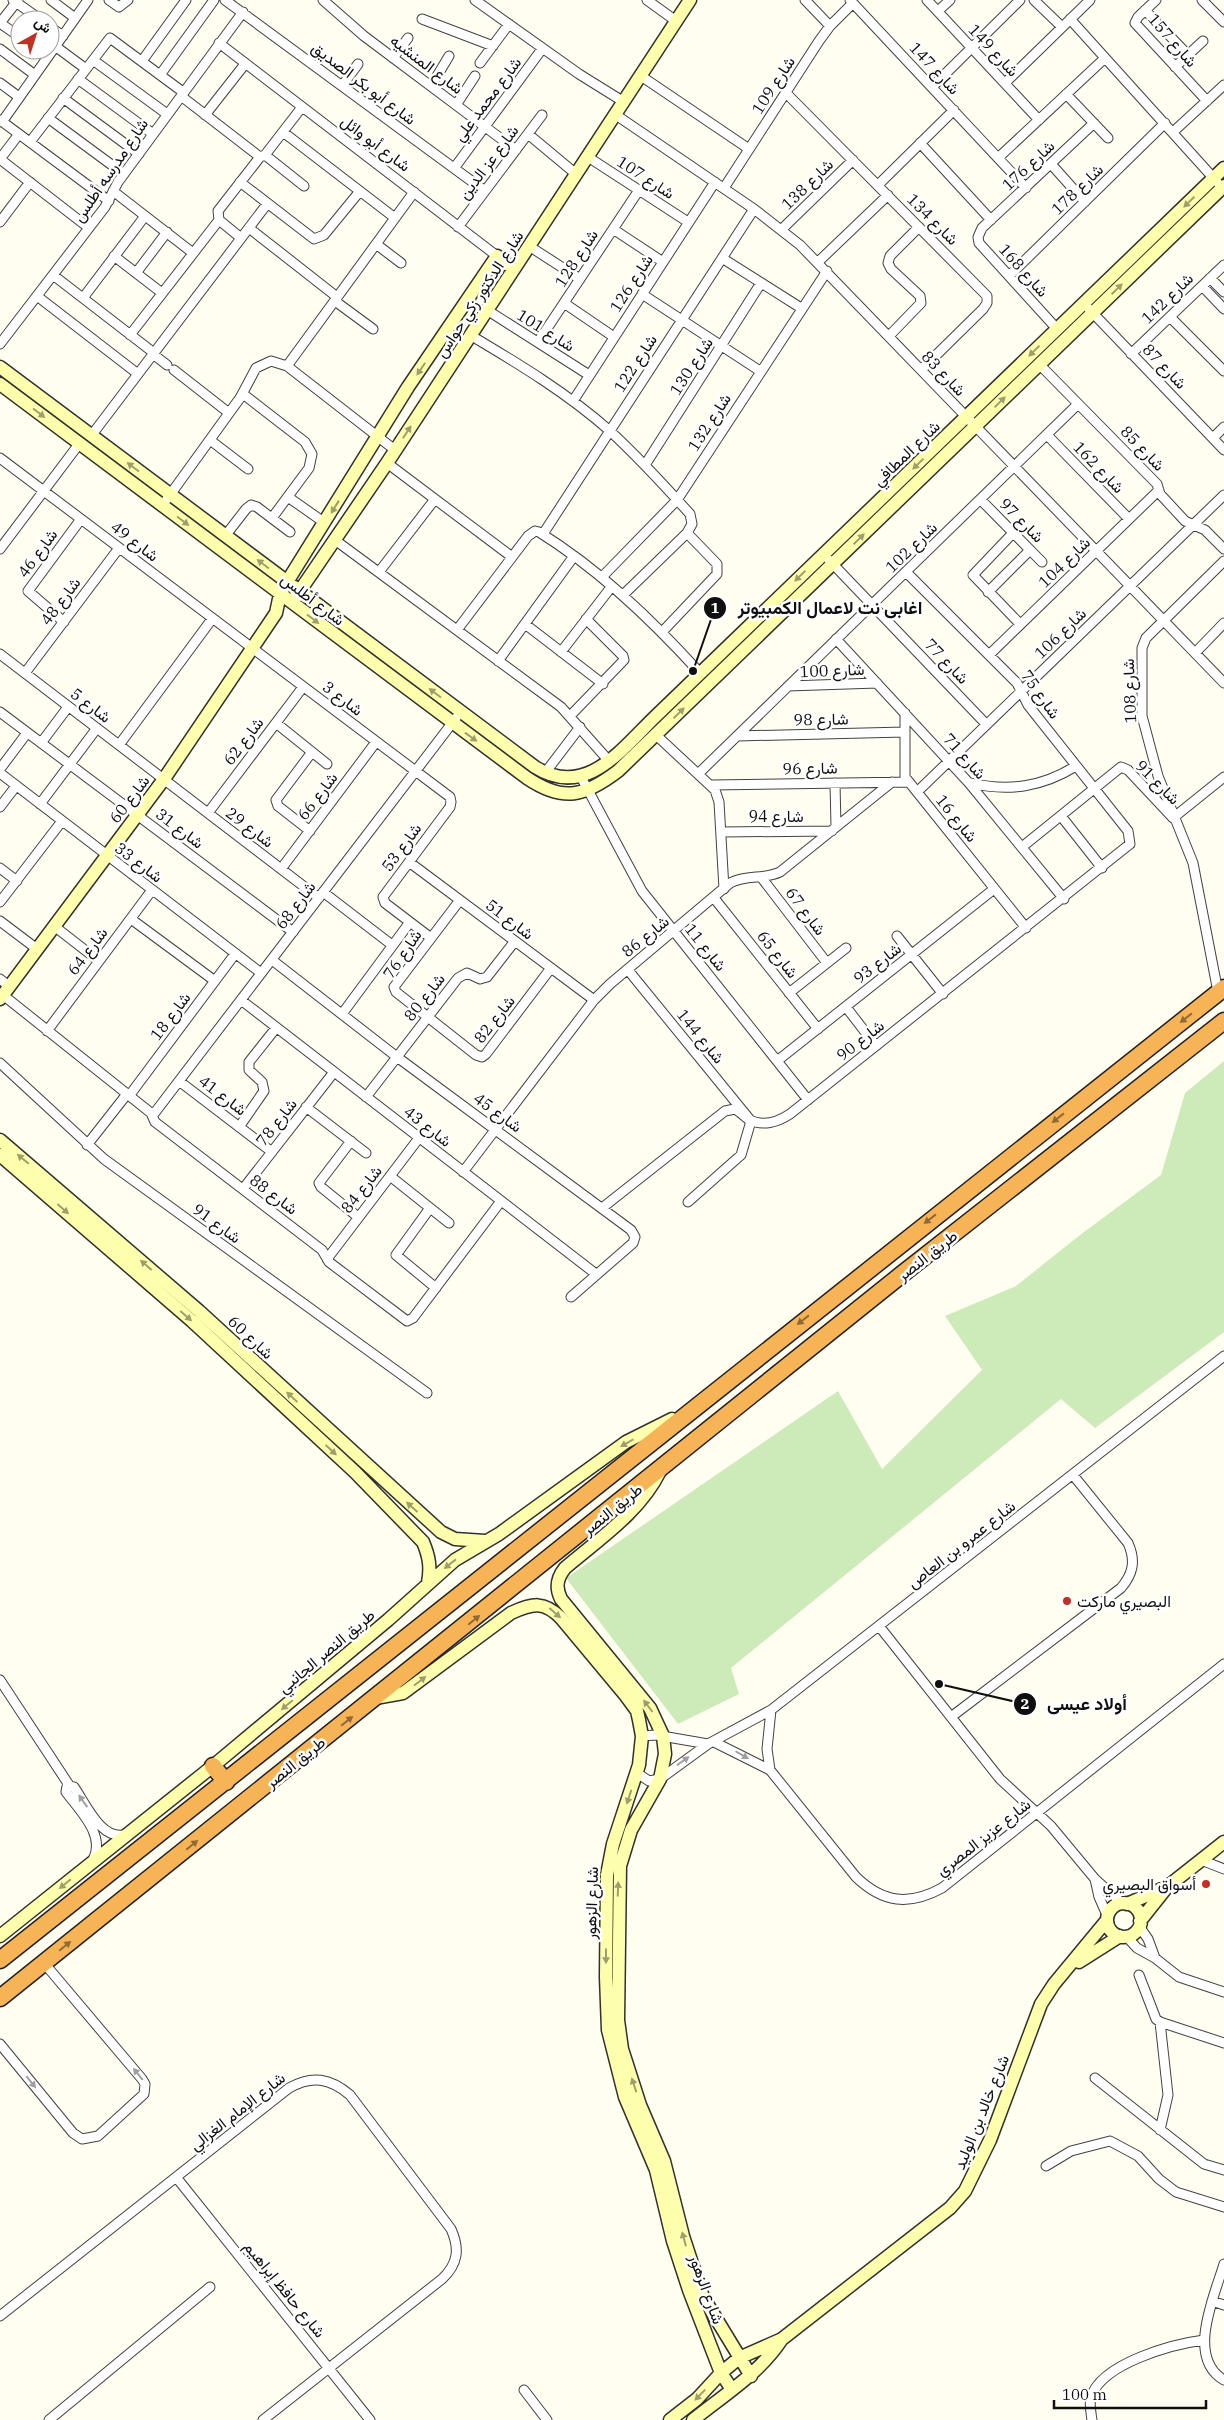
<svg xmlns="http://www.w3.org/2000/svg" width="1224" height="2420" viewBox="0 0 1224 2420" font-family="'IBM Plex Serif',Vazirmatn,serif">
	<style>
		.park { fill: #cdebb9 }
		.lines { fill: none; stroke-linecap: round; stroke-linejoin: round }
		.street-casing { stroke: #424242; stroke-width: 11 }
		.secondary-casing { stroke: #313131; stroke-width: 15 }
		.highway-casing { stroke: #202020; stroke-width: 19 }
		.street { stroke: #fff; stroke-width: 9 }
		.secondary { stroke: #feffac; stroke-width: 12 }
		.highway { stroke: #f7b456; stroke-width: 16 }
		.oneway { fill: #9e9f6d }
		.oneway2 { fill: #8f6a36 }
		.oneway3 { fill: #9f9f9f }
		.poi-dot { fill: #c32f23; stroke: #fff; stroke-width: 2 }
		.labels { text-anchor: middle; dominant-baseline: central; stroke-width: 5; stroke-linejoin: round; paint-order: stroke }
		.street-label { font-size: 16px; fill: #0f0f0f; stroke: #fff }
		.poi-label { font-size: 16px; fill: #0f0f0f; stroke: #fff; text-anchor: start }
		.leader { fill: none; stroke: #0f0f0f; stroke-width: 2 }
		.callout-dot { fill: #0f0f0f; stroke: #fff; stroke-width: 2 }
		.mark-label { font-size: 15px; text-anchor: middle; font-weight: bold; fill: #fff }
		.callout-label { font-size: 18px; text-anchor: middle; font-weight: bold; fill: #0f0f0f; stroke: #fff; stroke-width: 5; stroke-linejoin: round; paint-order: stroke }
	</style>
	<rect width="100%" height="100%" fill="#fffef1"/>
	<path class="park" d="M1224,1061V1332L1095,1428L1061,1399L731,1668L739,1694L678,1724L566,1578L838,1391L882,1469L982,1370L945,1316L1016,1286L1080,1235L1161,1175L1185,1093Z"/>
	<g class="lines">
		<defs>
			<path id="street" d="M13,0L41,20
				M51,0L75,18
				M109,0L119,7L128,0
				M225,0L485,191
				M323,0L364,36L516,150
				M475,0L579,74L624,102
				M647,0L676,21
				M805,0L830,26
				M850,0L1026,188
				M927,0L1039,120
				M1034,0L1062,27
				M1156,0L1138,17L1135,23L1207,101
				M1202,0L1224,22
				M1145,10L1188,55
				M938,11L950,0
				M422,19L493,46
				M1070,19L1217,182
				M0,23L18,0
				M0,23L20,37
				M50,27L63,36
				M219,43L497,256
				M55,46L86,69
				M0,49L35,75
				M38,50L48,57
				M393,58L408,38
				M93,60L167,114
				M142,61L186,0
				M480,63L509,24
				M1175,67L1203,41
				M160,75L214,0
				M641,76L749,149
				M78,79L153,134
				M0,83L19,97
				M1005,83L1090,0
				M342,86L358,64
				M431,86L449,56
				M932,87L1020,0
				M786,93L987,296V303L983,309L921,370
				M1066,94L1108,138
				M181,96L260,157L265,155L302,107
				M63,98L139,154
				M456,105L475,76
				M205,115L245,64
				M616,115L754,209L800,245L1224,683
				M48,118L124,174
				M0,120L109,201
				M2,122L88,0
				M283,132L395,218
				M1173,132L1224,85
				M528,134L576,174
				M30,142L110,38L183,92
				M920,143L991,220
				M265,155L304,186
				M588,157L688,222
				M998,158L1105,58
				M0,159L89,228
				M0,159L19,134
				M1051,164L1085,202
				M455,167L542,49
				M240,182L314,239L324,235L360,191
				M878,185L954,110
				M724,188L819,41L830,26L853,3
				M113,191L193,253
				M0,222L30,182
				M458,227L542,115
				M249,228L337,297
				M613,229L663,262
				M782,229L853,160
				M241,238L219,220L218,211L260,157
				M376,244L401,263
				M529,246L580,279
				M114,256L162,293
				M722,258L801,308
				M818,262L888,195
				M136,273L167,232
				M53,275L154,353
				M1009,276L1165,123
				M1210,278L1224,292
				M1202,286L1224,309
				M642,294L760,371
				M37,296L138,374
				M83,298L145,216
				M335,301L373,329
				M564,303L614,337
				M1089,309L1224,450
				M487,310L589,375
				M1170,317L1224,371
				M1057,329L979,243L978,237L982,228L1094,123
				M130,335L219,220
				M470,335C519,364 567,393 610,431C638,457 664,485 690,514L692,524L687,533L623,595
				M889,336L921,303L920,296L891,269L888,263L890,256L919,227
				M538,342L639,190
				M0,344L105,207L118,182L243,12
				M153,354L167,365
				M1131,354L1224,265
				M1039,364L1157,484L1160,494L1185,521L1205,530L1224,549
				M287,366L414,192
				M174,370L229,413
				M243,394L305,442L312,454L309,468L272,518
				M573,401L715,182
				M1047,435L1129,519
				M91,436L267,204
				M1213,438L1224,427
				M210,440L248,469
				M0,458L450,797L451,802L450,807L383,897L385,903L431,938
				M387,463L512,557
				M645,465L761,283
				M288,497L325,523
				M167,499L240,398L256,368L271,361L287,366L395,450
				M981,500L1042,562
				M1013,533L973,575L1020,624
				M543,534L754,209
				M225,536L246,509L251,505L257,507L290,532
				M335,540L561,707L609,761
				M0,549L79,444
				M829,560L986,724
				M379,572L435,499
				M602,577L677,500L827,271
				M988,592L1030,550
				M64,622L28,591L81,519
				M525,624L603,684
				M457,630L528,536L535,531L539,532C600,570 652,620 700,673
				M663,631L717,574V564L687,533
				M836,639L969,783L1064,899
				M561,652L612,586
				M1195,653L1224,623
				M0,654L319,898
				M989,655L1159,490
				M498,661L574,556
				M25,673L119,548
				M788,686L877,683
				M0,712L293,932
				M905,713V777L1026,928
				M570,716L624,660L623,656L586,619
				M276,723L327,764
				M656,735L715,790L719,802L724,889
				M737,736L905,732
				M41,743L68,707
				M119,745L212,619
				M0,769L27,733
				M0,773L261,973
				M545,773L580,727
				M699,773L1078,404
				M581,777L642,891L808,1100
				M835,783L836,827
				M970,783C1009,792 1042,787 1076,766
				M712,785L909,782
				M917,792L1224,495
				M40,804L97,728
				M0,807L16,786
				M208,813L303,687
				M1061,816L1102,868
				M310,831L278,806L276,800L312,752
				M721,832L832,831
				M1022,847L1121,767L1128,770L1173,818L1224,777
				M409,862L594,1000
				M0,868L17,881
				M281,869L376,742
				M761,877L827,963
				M323,892L392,945
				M714,898L818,1029
				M460,900L394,987L396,992L476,1055L482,1057L486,1054L551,968
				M0,902L62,821
				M131,919L215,981
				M0,921L37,949
				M54,926L99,961
				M897,936L943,994
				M272,960L397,1057L631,1230L635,1237L633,1243L571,1297
				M628,970L751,1121L741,1155L688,1202
				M0,979L9,986
				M1218,992L1193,863L1158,776L1142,716V648L1146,638L1224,561
				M789,993L846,948
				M3,995L151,1113L155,1122L322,1250L329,1262L407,1321L413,1318L501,1201
				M241,1000L596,1274
				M846,1007L876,1046
				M342,1014L410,922
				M47,1031L152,890
				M777,1061L994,889
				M0,1063L104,1159L427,1393
				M179,1081L272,1152
				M129,1096L235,954
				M366,1097L458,978L467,973L480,979L487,977L515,941
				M306,1107L366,1153
				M153,1115L456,718
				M239,1127L264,1091L262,1082L249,1070V1062L276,1028
				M351,1141L319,1183L321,1187L358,1217
				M87,1145L127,1094
				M463,1172L594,1000L610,984L730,883C747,874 763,880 780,872L892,782
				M390,1176L449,1223
				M243,1189L334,1072
				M430,1208L396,1255L436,1288
				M602,1208L725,1111L735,1109C740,1112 744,1116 748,1119C762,1127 778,1122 790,1114L1130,844L1128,831L1028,705L1017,683L906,572
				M327,1259L419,1138
				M879,1626L1000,1779L1051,1826L1095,1879L1122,1903
				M0,1680L69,1785
				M951,1717L1121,1588C1133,1574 1136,1561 1128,1543L1073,1475
				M642,1736L656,1735L708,1744
				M714,1742L770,1770L856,1877C883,1903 909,1906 942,1888L1224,1664
				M770,1770L767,1749L771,1710
				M637,1773L649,1781L660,1779L708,1744L771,1710L1224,1356
				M93,1860C106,1835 80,1811 66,1792L67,1786L74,1787C86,1804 102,1843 127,1834
				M1201,1860L1224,1869
				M1095,1879L1099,1897L1107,1915
				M1139,1926L1148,1939L1155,1958
				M1126,1936L1137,1948L1155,1958L1179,1977L1224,1992
				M1139,1975L1156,2019L1160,2022L1224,2043
				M1160,2022L1168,2095L1160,2130
				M0,2044L73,2133L82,2139L98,2136L144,2094L145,2084L142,2079L44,1963
				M1095,2078L1204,2164L1224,2170
				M1046,2166L1071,2151L1110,2141L1138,2156L1159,2179L1176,2192L1224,2207
				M176,2177L370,2420
				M1224,2264C1214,2297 1186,2358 1224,2380
				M1212,2301L1224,2305
				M0,2316L289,2088C312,2075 330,2078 350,2095L451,2229C460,2249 458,2264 442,2279L263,2420
				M524,2390L547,2420
				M49,2420L210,2287
				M1092,2420C1091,2413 1089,2403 1091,2397C1102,2363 1173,2344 1204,2340"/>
			<path id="secondary" d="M0,367L535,767C587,800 623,747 658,714L1224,168
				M0,384L527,778C564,803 585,796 618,771L1224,186
				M295,598L387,463L690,0
				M0,999L164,779L276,613L280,594L287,582L408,387L497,256L514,269
				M0,1140L199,1311L441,1532L455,1539L485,1541
				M0,1155L192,1321L355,1472L423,1542C429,1556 431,1567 428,1583
				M660,1471C640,1512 599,1539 565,1568C557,1578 555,1587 561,1599L650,1708L663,1736L665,1754L660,1779L631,1830L620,1866L618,2020L622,2049L640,2105L664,2161L683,2236L703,2297L751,2376
				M375,1698L403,1693L511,1613C533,1603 544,1601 561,1618L626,1696L637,1711L639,1720L642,1736L639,1765L613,1844L607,1875L606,1977L608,2030L625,2097L656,2170L673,2241L689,2290L721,2373L731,2388
				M1107 1920a17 17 0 1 1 34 0a17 17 0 1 1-34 0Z
				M1127,1904L1162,1889
				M1140,1921L1167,1887L1224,1842
				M0,1936L213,1766L388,1620L455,1560L499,1534L626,1442L672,1419
				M1079,1962L1120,1936
				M670,2420L697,2399L721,2373L739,2358L782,2339L950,2208L965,2191L990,2140L1041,2004L1054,1984L1107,1920
				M693,2420C725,2394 759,2374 782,2339"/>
			<path id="highway" d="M213,1766L226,1782
				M0,1960C409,1638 814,1310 1224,988
				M0,1998L901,1275L1224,1021"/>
		</defs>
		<use href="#street" class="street-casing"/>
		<use href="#secondary" class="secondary-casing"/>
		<use href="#highway" class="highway-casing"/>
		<use href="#street" class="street"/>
		<use href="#secondary" class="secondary"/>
		<use href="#highway" class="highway"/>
	</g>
	<defs><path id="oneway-solid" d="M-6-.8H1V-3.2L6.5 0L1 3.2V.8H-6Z" transform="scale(1.25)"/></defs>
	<g class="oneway">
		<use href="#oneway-solid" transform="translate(1189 202) rotate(136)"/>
		<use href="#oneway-solid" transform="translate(1117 289) rotate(-44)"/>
		<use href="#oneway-solid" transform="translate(1034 351) rotate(136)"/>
		<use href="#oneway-solid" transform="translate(421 369) rotate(124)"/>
		<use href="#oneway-solid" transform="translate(1000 402) rotate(-44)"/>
		<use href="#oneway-solid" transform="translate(39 413) rotate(37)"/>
		<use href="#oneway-solid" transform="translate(407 432) rotate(-57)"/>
		<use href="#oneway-solid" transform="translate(918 464) rotate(136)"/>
		<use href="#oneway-solid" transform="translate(133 467) rotate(-143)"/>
		<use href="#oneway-solid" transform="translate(335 507) rotate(122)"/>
		<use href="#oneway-solid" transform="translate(183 521) rotate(37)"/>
		<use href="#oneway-solid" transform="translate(859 539) rotate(-44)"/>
		<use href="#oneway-solid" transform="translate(263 564) rotate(-143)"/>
		<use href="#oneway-solid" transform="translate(800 576) rotate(136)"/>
		<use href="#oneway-solid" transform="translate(313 619) rotate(37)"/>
		<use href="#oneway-solid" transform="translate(435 693) rotate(-143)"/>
		<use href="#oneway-solid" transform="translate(679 713) rotate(-44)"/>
		<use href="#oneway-solid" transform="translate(471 737) rotate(36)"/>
		<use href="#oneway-solid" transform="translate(23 1159) rotate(-140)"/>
		<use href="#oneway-solid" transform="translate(63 1209) rotate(41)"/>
		<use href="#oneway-solid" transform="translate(146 1265) rotate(-139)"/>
		<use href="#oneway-solid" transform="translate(186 1316) rotate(41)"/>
		<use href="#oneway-solid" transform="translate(292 1397) rotate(-137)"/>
		<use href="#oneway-solid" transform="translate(627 1443) rotate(150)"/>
		<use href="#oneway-solid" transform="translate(331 1450) rotate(43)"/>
		<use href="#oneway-solid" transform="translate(412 1507) rotate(-138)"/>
		<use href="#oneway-solid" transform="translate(450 1564) rotate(142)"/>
		<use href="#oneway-solid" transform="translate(555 1613) rotate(41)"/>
		<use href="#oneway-solid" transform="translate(420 1681) rotate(-37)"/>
		<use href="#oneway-solid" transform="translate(287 1705) rotate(140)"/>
		<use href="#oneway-solid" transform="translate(648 1706) rotate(-127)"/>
		<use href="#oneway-solid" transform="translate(629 1797) rotate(108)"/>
		<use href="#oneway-solid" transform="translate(65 1884) rotate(141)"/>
		<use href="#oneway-solid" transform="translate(618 1889) rotate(-88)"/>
		<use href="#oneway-solid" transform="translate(606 1956) rotate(90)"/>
		<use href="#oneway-solid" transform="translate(634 2085) rotate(-108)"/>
		<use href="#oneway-solid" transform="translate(684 2239) rotate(-105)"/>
		<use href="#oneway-solid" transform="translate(700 2395) rotate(134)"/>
	</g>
	<g class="oneway2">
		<use href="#oneway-solid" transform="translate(1186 1018) rotate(142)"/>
		<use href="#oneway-solid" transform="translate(1058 1118) rotate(142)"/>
		<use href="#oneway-solid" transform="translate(930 1219) rotate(142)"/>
		<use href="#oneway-solid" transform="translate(803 1320) rotate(142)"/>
		<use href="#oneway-solid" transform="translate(474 1620) rotate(-39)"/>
		<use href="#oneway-solid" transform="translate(347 1721) rotate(-39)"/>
		<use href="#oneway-solid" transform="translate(192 1845) rotate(-39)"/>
		<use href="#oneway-solid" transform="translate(65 1946) rotate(-39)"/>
	</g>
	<g class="oneway3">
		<use href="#oneway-solid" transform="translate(742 1755) rotate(30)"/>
		<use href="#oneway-solid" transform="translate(683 1761) rotate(-35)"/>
		<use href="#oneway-solid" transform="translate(83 1801) rotate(-125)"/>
		<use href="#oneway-solid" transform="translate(138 2074) rotate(-129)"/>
		<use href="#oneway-solid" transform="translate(31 2082) rotate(51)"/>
	</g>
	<g class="poi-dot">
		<circle cx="1067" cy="1601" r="5"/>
		<circle cx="1206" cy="1884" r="5"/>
	</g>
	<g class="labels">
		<g class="street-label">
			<text transform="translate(1173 40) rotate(49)">شارع 157</text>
			<text transform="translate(994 50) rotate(47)">شارع 149</text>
			<text transform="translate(427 64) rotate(37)">شارع المنشيه</text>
			<text transform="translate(935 68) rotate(47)">شارع 147</text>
			<text transform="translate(364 83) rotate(37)">شارع أبو بكر الصديق</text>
			<text transform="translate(773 85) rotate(-57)">شارع 109</text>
			<text transform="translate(487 99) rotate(-53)">شارع محمد علي</text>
			<text transform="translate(376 143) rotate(37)">شارع أبو وائل</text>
			<text transform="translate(488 162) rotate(-53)">شارع عز الدين</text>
			<text transform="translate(1028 165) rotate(-43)">شارع 176</text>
			<text transform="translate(110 170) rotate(-56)">شارع مدرسه أطلس</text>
			<text transform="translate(646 177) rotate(33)">شارع 107</text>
			<text transform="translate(807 184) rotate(-44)">شارع 138</text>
			<text transform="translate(1077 189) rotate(-44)">شارع 178</text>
			<text transform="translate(933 219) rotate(45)">شارع 134</text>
			<text transform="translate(576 258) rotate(-57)">شارع 128</text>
			<text transform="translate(1024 270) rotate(48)">شارع 168</text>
			<text transform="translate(631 283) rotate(-57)">شارع 126</text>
			<text transform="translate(479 294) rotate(-57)">شارع الدكتور زكي حواس</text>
			<text transform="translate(1167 298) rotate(-44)">شارع 142</text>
			<text transform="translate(546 330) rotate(32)">شارع 101</text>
			<text transform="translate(635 363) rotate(-57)">شارع 122</text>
			<text transform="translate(691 366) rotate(-57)">شارع 130</text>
			<text transform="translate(1165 366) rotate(46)">شارع 87</text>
			<text transform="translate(944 373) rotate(46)">شارع 83</text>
			<text transform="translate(709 422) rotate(-57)">شارع 132</text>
			<text transform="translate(1143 448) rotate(46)">شارع 85</text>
			<text transform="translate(906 453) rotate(-44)">شارع المطافي</text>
			<text transform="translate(1099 467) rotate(46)">شارع 162</text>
			<text transform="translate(1022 520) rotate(45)">شارع 97</text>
			<text transform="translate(135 541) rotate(37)">شارع 49</text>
			<text transform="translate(911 547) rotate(-44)">شارع 102</text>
			<text transform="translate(37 553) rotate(-54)">شارع 46</text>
			<text transform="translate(1064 562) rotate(-44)">شارع 104</text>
			<text transform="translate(313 599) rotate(37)">شارع أطلس</text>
			<text transform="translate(60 601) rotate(-53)">شارع 48</text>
			<text transform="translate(1060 633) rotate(-44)">شارع 106</text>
			<text transform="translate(947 661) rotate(46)">شارع 77</text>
			<text transform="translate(832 670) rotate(-2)">شارع 100</text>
			<text transform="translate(1129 691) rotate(-92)">شارع 108</text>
			<text transform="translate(1041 694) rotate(55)">شارع 75</text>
			<text transform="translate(343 698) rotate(37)">شارع 3</text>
			<text transform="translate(91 705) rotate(37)">شارع 5</text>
			<text transform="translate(821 719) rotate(-1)">شارع 98</text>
			<text transform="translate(243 741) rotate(-53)">شارع 62</text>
			<text transform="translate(965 756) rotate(48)">شارع 71</text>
			<text transform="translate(810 768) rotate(-1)">شارع 96</text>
			<text transform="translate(1158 782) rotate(45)">شارع 91</text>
			<text transform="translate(317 796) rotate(-53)">شارع 66</text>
			<text transform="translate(129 799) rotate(-53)">شارع 60</text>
			<text x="776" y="816">شارع 94</text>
			<text transform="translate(957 818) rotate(51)">شارع 16</text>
			<text transform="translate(250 827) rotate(37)">شارع 29</text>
			<text transform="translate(180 828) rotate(37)">شارع 31</text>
			<text transform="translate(401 847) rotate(-54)">شارع 53</text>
			<text transform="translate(139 862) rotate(37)">شارع 33</text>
			<text transform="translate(295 905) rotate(-53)">شارع 68</text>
			<text transform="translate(806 911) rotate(53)">شارع 67</text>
			<text transform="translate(510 919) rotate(37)">شارع 51</text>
			<text transform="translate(645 936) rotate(-39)">شارع 86</text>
			<text transform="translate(706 947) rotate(51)">شارع 11</text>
			<text transform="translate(87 951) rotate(-53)">شارع 64</text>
			<text transform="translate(402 954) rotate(-56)">شارع 76</text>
			<text transform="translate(778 954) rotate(52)">شارع 65</text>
			<text transform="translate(877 963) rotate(-38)">شارع 93</text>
			<text transform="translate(424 997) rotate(-52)">شارع 80</text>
			<text transform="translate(170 1016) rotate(-53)">شارع 18</text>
			<text transform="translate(494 1019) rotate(-52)">شارع 82</text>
			<text transform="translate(701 1036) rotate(51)">شارع 144</text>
			<text transform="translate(860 1040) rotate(-38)">شارع 90</text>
			<text transform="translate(223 1095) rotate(37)">شارع 41</text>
			<text transform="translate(498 1112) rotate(36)">شارع 45</text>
			<text transform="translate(276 1122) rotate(-52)">شارع 78</text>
			<text transform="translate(428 1126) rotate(38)">شارع 43</text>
			<text transform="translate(361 1189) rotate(-52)">شارع 84</text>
			<text transform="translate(274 1194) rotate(37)">شارع 88</text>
			<text transform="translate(217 1223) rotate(36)">شارع 91</text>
			<text transform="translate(927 1255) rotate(-38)">طريق النصر</text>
			<text transform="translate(251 1337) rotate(43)">شارع 60</text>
			<text transform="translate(612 1509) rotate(-39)">طريق النصر</text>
			<text transform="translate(961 1544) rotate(-38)">شارع عمرو بن العاص</text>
			<text transform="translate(326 1651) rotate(-40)">طريق النصر الجانبي</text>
			<text transform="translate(295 1762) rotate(-39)">طريق النصر</text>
			<text transform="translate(983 1837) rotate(-38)">شارع عزيز المصري</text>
			<text transform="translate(591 1903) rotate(-88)">شارع الزهور</text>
			<text transform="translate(237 2111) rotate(-38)">شارع الإمام الغزالي</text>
			<text transform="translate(981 2112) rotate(-68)">شارع خالد بن الوليد</text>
			<text transform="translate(285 2289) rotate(51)">شارع حافظ إبراهيم</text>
			<text transform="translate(707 2289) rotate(70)">شارع الزهور</text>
		</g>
		<g class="poi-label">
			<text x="1077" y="1601">البصيري ماركت</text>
			<text x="1196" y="1884" text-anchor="end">أسواق البصيري</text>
		</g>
	</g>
	<path class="leader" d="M693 671L715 608M939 1684L1025 1704"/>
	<g class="callout-dot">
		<circle cx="693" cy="671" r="5"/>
		<circle cx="939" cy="1684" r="5"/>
		<circle cx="715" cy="608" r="12"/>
		<circle cx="1025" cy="1704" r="12"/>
	</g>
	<g class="mark-label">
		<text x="715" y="613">1</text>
		<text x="1025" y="1709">2</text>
	</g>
	<g class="callout-label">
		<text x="830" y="614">اغابى نت لاعمال الكمبيوتر</text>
		<text x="1087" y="1710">أولاد عيسى</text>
	</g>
	<g transform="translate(35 35) rotate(39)"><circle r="24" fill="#ffffff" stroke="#9f9f9f"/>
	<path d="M0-4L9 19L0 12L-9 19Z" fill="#c32f23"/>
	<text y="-8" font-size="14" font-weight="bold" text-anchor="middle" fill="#0f0f0f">ش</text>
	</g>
	<path d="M1054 2400v8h152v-8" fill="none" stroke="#0f0f0f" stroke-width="2.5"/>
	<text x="1062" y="2400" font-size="15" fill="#0f0f0f" stroke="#ffffff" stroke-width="4" paint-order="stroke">100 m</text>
</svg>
